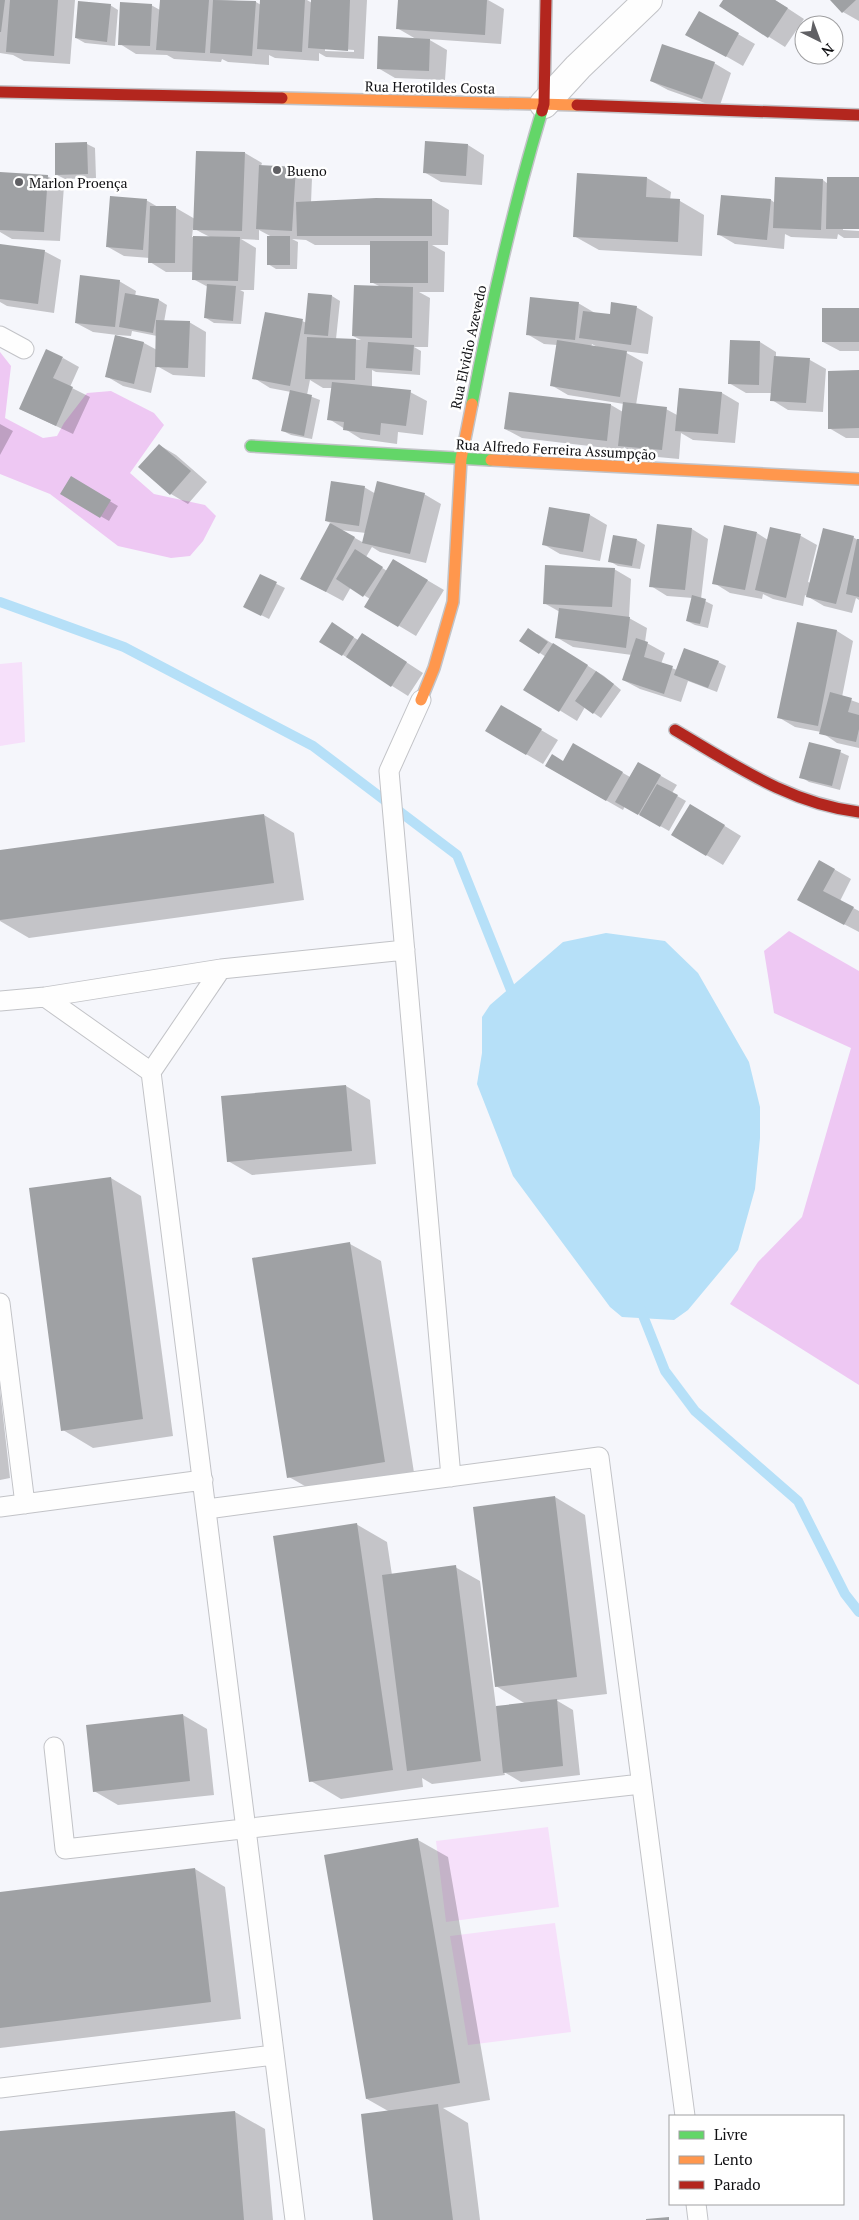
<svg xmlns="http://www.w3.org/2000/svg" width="859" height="2220" viewBox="0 0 859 2220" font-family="'PT Serif',serif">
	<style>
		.green { fill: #f6e0fa }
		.forest { fill: #eec8f3 }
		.water { fill: #b6e0f8 }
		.shadow { fill: #0003; fill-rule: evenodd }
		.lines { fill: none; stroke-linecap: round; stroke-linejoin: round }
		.stream { stroke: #b6e0f8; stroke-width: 10 }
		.building { fill: #9fa1a4 }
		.lane-casing { stroke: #c2c3c7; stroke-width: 21 }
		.street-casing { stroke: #c2c3c7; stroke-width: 30 }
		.fast-casing { stroke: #c2c3c7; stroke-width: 14 }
		.slow-casing { stroke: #c2c3c7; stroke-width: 14 }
		.jam-casing { stroke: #c2c3c7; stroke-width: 14 }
		.lane { stroke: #fefefe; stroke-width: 19 }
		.street { stroke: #fefefe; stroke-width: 28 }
		.fast { stroke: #63d668; stroke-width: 11 }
		.slow { stroke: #ff974d; stroke-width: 11 }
		.jam { stroke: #b3261e; stroke-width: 11 }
		.poi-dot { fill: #606064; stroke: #fff; stroke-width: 2 }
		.labels { text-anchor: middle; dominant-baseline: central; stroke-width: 5; stroke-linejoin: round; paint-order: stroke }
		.street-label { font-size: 14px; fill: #101013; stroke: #fff }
		.poi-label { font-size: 14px; fill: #101013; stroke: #fff; text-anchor: start }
	</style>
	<rect width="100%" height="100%" fill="#f5f6fb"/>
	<path class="green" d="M22,662L25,742L0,746V664Z
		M548,1827L559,1907L446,1922L436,1841Z
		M555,1923L571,2032L468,2045L450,1936Z"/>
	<path class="forest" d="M0,352L11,366L5,418L43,438L57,436L64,423L87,393L111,391L154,413L164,425L130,473L154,494L205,505L216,516L203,541L190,556L171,558L118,546L50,494L0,474Z
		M789,931L859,971V1385L730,1304L758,1262L802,1217L851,1048L774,1013L764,951Z"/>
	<path class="water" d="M606,933L665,941L698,973L749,1062L760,1107V1138L755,1189L738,1250L688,1310L674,1320L622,1317L610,1307L513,1176L477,1084L482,1053V1017L490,1005L563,942Z"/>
	<path class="shadow" d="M0,0H75L70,64L24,61L13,55L0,53Z
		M161,0H221L256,2L261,5V0H307L312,3V0H367L364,59L326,57L319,53V61L275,58L269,55V65L228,62L222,59L221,62L174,59L167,55L136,54L120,44L151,5L160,10ZM325,48L354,50V52L325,51Z
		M399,0H488L504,9L501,44L428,39L447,50L445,80L395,78L378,68L416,39L397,28Z
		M724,0H775L804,19L785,47L720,6Z
		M832,0H859V21L843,12Z
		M110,5L118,10L115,46L85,43L76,38Z
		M700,12L755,44L743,66L687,34Z
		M714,63L731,73L719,108L668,90L651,81Z
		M87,144L95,148L96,178L65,179L57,175Z
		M468,145L484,155L482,185L441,182L424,172Z
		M245,153L262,163L261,166L295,168L312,178L311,203L432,200L449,210L448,245H432L445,252L444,292H419L430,298L428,347H414L421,351L420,375L376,372L372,370V387L410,392L427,401L423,435L398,432L397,444L361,439L329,419L333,388H323L310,380L307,395L320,400L312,439L291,435L283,431L291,392L270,388L254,378L302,321L307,323L310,294L332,296L340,301L336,339L361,340L353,336L381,287L371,282L372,245H315L306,240L292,239L298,242L297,269H276L268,264L272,237L259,230V240L241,239L256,248L254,290H240L244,292L241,324L214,323L206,318L208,287L193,279L194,272H166L150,262V258L124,256L108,247L146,200L158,207L176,208L195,219ZM193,228L202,233L210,237H192Z
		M0,173L47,176L64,186L60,241L12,239L0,232Z
		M647,178L671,192L670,200L680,201L704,215L702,256L599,250L574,236Z
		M859,179V228H843V230L859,231V238H844L838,234L837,239L791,237L785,234L784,249L735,244L718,234L722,196L771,200L775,203L823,180L828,184Z
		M0,246L44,251L61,260L54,313L7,306L0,302Z
		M119,281L136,291L135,296L159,300L167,305L164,322H189L206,332L205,377L173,375L157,366L151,393L123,386L106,376L117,335L93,332L76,323ZM132,331L157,336V350L144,343L117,336V335L131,336Z
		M578,303L595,313L611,316L636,307L653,317L648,354L623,351L643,362L636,405L666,409L677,415L680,389L722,393L739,403L735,443L693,440L681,433L679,459L636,455L624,447L623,450L522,438L505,429L510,393L611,405L623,412L624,404L568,395L551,385L557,345L544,344L527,334ZM592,344L599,348L591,347Z
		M859,309V351H840L823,342Z
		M760,342L776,352V357L810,360L826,369L823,412L788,410L772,400V393H746L729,383Z
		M63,358L79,367L70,387L90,397L73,434L20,409Z
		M859,372V438H846L829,428Z
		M0,424L13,431L0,455Z
		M159,445L176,455L207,482L188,504L171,494L140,467Z
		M71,478L118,506L109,521L62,494Z
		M364,487L376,494H424L441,504L426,563L380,552L372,547L366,557L387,571L410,570L444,590L416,636L366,606L370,599L351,587L343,601L302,579L331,523L326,521ZM340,530L366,533L364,543L355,538Z
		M550,508L590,515L607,525L600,561L560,554L543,544Z
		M692,529L708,539L701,599L713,605L708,628L695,625L687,621L693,598L667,596L651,586Z
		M757,533L768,540L801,536L817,545L808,582L811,583L853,537L859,541V600L856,598L852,613L824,606L805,595L803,606L773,599L763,594L762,599L730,593L714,583Z
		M637,540L645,545L640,569L618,566L609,561Z
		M614,569L631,579L629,618L647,628L645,642L665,653L661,664L677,670L718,662L726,666L717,692L688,681L681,702L640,689L623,680L632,655L573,647L556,637L560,612L544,603Z
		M260,576L285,588L269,619L253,611Z
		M798,623L837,631L853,641L842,697L859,703V748L837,743L821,732L795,727L778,717Z
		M340,629L358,640L363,634L423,673L408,696L343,655Z
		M537,634L604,676L621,690L601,718L585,707L577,721L525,689L546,657L540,653Z
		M502,707L558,740L543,764L487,731Z
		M574,745L630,777L638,763L677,785L672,793L686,801L669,831L625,806L623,810L546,766L563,762Z
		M840,752L849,756L840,790L809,782L801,777Z
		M264,815L294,833L304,900L29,938L0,921V851Z
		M707,815L741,836L723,865L673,835Z
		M820,861L851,879L840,901L859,911V932L815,909Z
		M346,1086L370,1100L376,1164L252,1175L228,1161Z
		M111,1178L141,1196L173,1436L93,1448L63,1430Z
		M350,1244L381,1261L415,1479L319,1494L289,1477Z
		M0,1389L10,1478L0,1480Z
		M555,1497L585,1515L607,1694L556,1700L573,1710L580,1775L521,1782L504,1772L505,1775L432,1784L422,1778L423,1787L341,1799L311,1781L356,1524L387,1542L392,1575L455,1567L480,1581L496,1707L526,1704L496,1686Z
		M183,1715L207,1729L214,1795L118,1805L94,1791Z
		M418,1840L448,1857L490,2100L443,2108L468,2123L480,2220H375L390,2112L367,2099Z
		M195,1869L225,1887L241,2019L0,2048V1893Z
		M235,2112L265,2129L273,2220H0V2132Z"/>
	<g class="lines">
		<path class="stream" d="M0,602L124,647L313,746L457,855L515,1000
			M640,1308L665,1371L695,1411L798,1501L845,1594L859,1612"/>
	</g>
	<path class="building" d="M0,0H5L1,32H0Z
		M10,0H58L54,56L6,52Z
		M160,0H209L205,53L156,50Z
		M213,0L256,1L252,56L210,53Z
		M260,0H305L302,52L257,49Z
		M311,0H350L348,51L308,48Z
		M398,0H487L485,35L396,29Z
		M723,0H775L788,8L768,38L719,6Z
		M830,0H856L842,13Z
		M78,1L111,4L107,42L75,38Z
		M120,2L152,4L150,46L118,45Z
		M699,11L739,33L726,57L685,35Z
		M378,36L430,39L429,71L377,69Z
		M662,44L715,62L702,99L650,81Z
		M425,141L468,144L466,176L423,173Z
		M87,142L88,174L55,175V143Z
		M196,151L245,152L242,231L193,230Z
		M259,165L296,167L292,231L256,229Z
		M0,172L48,175L44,232L0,230Z
		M577,173L647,177L646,197L680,199L678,242L573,237Z
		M775,177L823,179L821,230L773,228Z
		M827,177H859V229H826Z
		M721,195L771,199L767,240L717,235Z
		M110,196L147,199L143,250L106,247Z
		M376,198L432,199V236H297L296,202Z
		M150,206H176L175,263H148Z
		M193,236L240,237L238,281L192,280Z
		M267,236H290V265H267Z
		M370,241H428V283H370Z
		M0,244L45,250L38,304L0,299Z
		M80,275L120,280L115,327L75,323Z
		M207,284L236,286L233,321L204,318Z
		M354,285L413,287L412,338L352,336Z
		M125,293L159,299L153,333L119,327Z
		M308,293L332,295L328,336L304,334Z
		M530,297L579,302L575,340L526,335Z
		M611,302L637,306L631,345L579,338L583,311L610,314Z
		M822,308H859V342H822Z
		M265,312L303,319L290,386L252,379Z
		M156,320L190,321L188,368L155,367Z
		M115,335L144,342L134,384L105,377Z
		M307,337L356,339L355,380L305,379Z
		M557,340L627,351L620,397L550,386Z
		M730,340L760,341L759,385L728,384Z
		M368,342L414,345L412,371L366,368Z
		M46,349L63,357L53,378L73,387L56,426L19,409Z
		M774,356L810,358L806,403L770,401Z
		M859,370V428L828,429V371Z
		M332,382L411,390L406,426L381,423L380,435L343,430L344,422L327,420Z
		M679,388L722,392L718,434L675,431Z
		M290,390L312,395L304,436L281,431Z
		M509,392L611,404L607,441L504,429Z
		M623,402L667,407L662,450L618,446Z
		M159,444L191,471L170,495L138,467Z
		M71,476L111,500L100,518L60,494Z
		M331,481L365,486L359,526L325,521Z
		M377,481L425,493L410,554L362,543Z
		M549,507L590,514L583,552L542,545Z
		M330,523L355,537L326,592L300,579Z
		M657,524L692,528L685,590L649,587Z
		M724,525L757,532L745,590L712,584Z
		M770,527L801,534L786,598L755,590Z
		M823,528L854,536L836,604L806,597Z
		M613,535L637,539L632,566L608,562Z
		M857,539H859V597L846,594Z
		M355,549L383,567L363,597L336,579Z
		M393,559L428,580L398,627L364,607Z
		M545,565L615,568L612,607L543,604Z
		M260,574L277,582L261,616L243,607Z
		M692,595L706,599L700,624L686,621Z
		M559,608L630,617L626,648L555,638Z
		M332,622L354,637L342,656L319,642Z
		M797,622L837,630L818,726L777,718Z
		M528,628L548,642L539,654L519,641Z
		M362,633L407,662L391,687L346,657Z
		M636,638L648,642L644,657L673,666L664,694L622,680Z
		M553,643L588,665L559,712L523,690Z
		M684,648L719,661L708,688L674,675Z
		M596,671L614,684L593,714L575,701Z
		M830,692L852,698L848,712L859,715V729L856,742L819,734Z
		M501,705L542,729L526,755L485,731Z
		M809,742L841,750L832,786L799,778Z
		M573,743L623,772L606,801L545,766L552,754L563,761Z
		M638,762L661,775L638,815L615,802Z
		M657,784L678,795L660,827L639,815Z
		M690,804L725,825L706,856L671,835Z
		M264,814L274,883L0,920V850Z
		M819,860L835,869L823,891L854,907L844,925L797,900Z
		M346,1085L352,1151L227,1162L221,1096Z
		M111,1177L143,1419L61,1431L29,1188Z
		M350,1242L385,1462L287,1478L252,1258Z
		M555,1496L577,1677L495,1687L473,1507Z
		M357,1523L393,1770L309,1782L273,1536Z
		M456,1565L481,1761L407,1771L382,1575Z
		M557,1699L563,1766L503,1773L496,1706Z
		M183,1714L190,1781L93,1792L86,1725Z
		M418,1838L460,2083L366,2099L324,1855Z
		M195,1868L211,2002L0,2028V1892Z
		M438,2104L453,2220H373L361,2114Z
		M235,2111L244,2220H0V2131Z
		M669,2217V2220H646V2219Z"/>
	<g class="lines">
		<defs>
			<path id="lane" d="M0,336L24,349
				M421,700L389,771L451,1477
				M221,969L151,1072L295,2220
				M45,997L151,1072
				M0,1001L45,997L221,969L405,950
				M0,1303L25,1504
				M0,1507L203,1480
				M207,1509L599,1457L685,2116
				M54,1747L65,1849L641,1784
				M0,2088L274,2055
				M696,2204L698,2220"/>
			<path id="street" d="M544,104L578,67L648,0"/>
			<path id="fast" d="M472,404C491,305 513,207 542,111
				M251,446L491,460"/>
			<path id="slow" d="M282,98L577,105
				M491,460L859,479
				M421,700L434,668L453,602L461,459L472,404"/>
			<path id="jam" d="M0,92L282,98
				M577,105L859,115
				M542,111L544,104L546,0
				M675,730C735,765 788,803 859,812"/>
		</defs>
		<use href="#lane" class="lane-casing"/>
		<use href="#street" class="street-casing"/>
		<use href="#fast" class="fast-casing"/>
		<use href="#slow" class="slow-casing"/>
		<use href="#jam" class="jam-casing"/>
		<use href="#lane" class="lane"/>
		<use href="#street" class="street"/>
		<use href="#fast" class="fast"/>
		<use href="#slow" class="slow"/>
		<use href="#jam" class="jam"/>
	</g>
	<g class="poi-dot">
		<circle cx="277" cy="170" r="5"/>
		<circle cx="19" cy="182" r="5"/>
	</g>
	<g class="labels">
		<g class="street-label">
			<text transform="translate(430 87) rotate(1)">Rua Herotildes Costa</text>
			<text transform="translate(468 347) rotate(-78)">Rua Elvidio Azevedo</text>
			<text transform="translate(556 449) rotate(3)">Rua Alfredo Ferreira Assumpção</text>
		</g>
		<g class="poi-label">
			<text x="287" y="170">Bueno</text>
			<text x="29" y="182">Marlon Proença</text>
		</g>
	</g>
	<rect x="669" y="2115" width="175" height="90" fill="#ffffff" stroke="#9f9fa1"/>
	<rect x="679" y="2131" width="25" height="8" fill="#63d668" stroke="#9f9fa1"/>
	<text x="714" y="2140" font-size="15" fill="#101013">Livre</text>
	<rect x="679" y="2156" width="25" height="8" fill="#ff974d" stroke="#9f9fa1"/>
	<text x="714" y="2165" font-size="15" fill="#101013">Lento</text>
	<rect x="679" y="2181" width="25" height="8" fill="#b3261e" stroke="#9f9fa1"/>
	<text x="714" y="2190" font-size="15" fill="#101013">Parado</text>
	<g transform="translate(819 40) rotate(138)"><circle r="24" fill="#ffffff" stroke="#9f9fa1"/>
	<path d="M0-4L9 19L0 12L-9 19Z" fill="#606064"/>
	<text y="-8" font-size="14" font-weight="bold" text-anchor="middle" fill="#101013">N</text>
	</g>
</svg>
